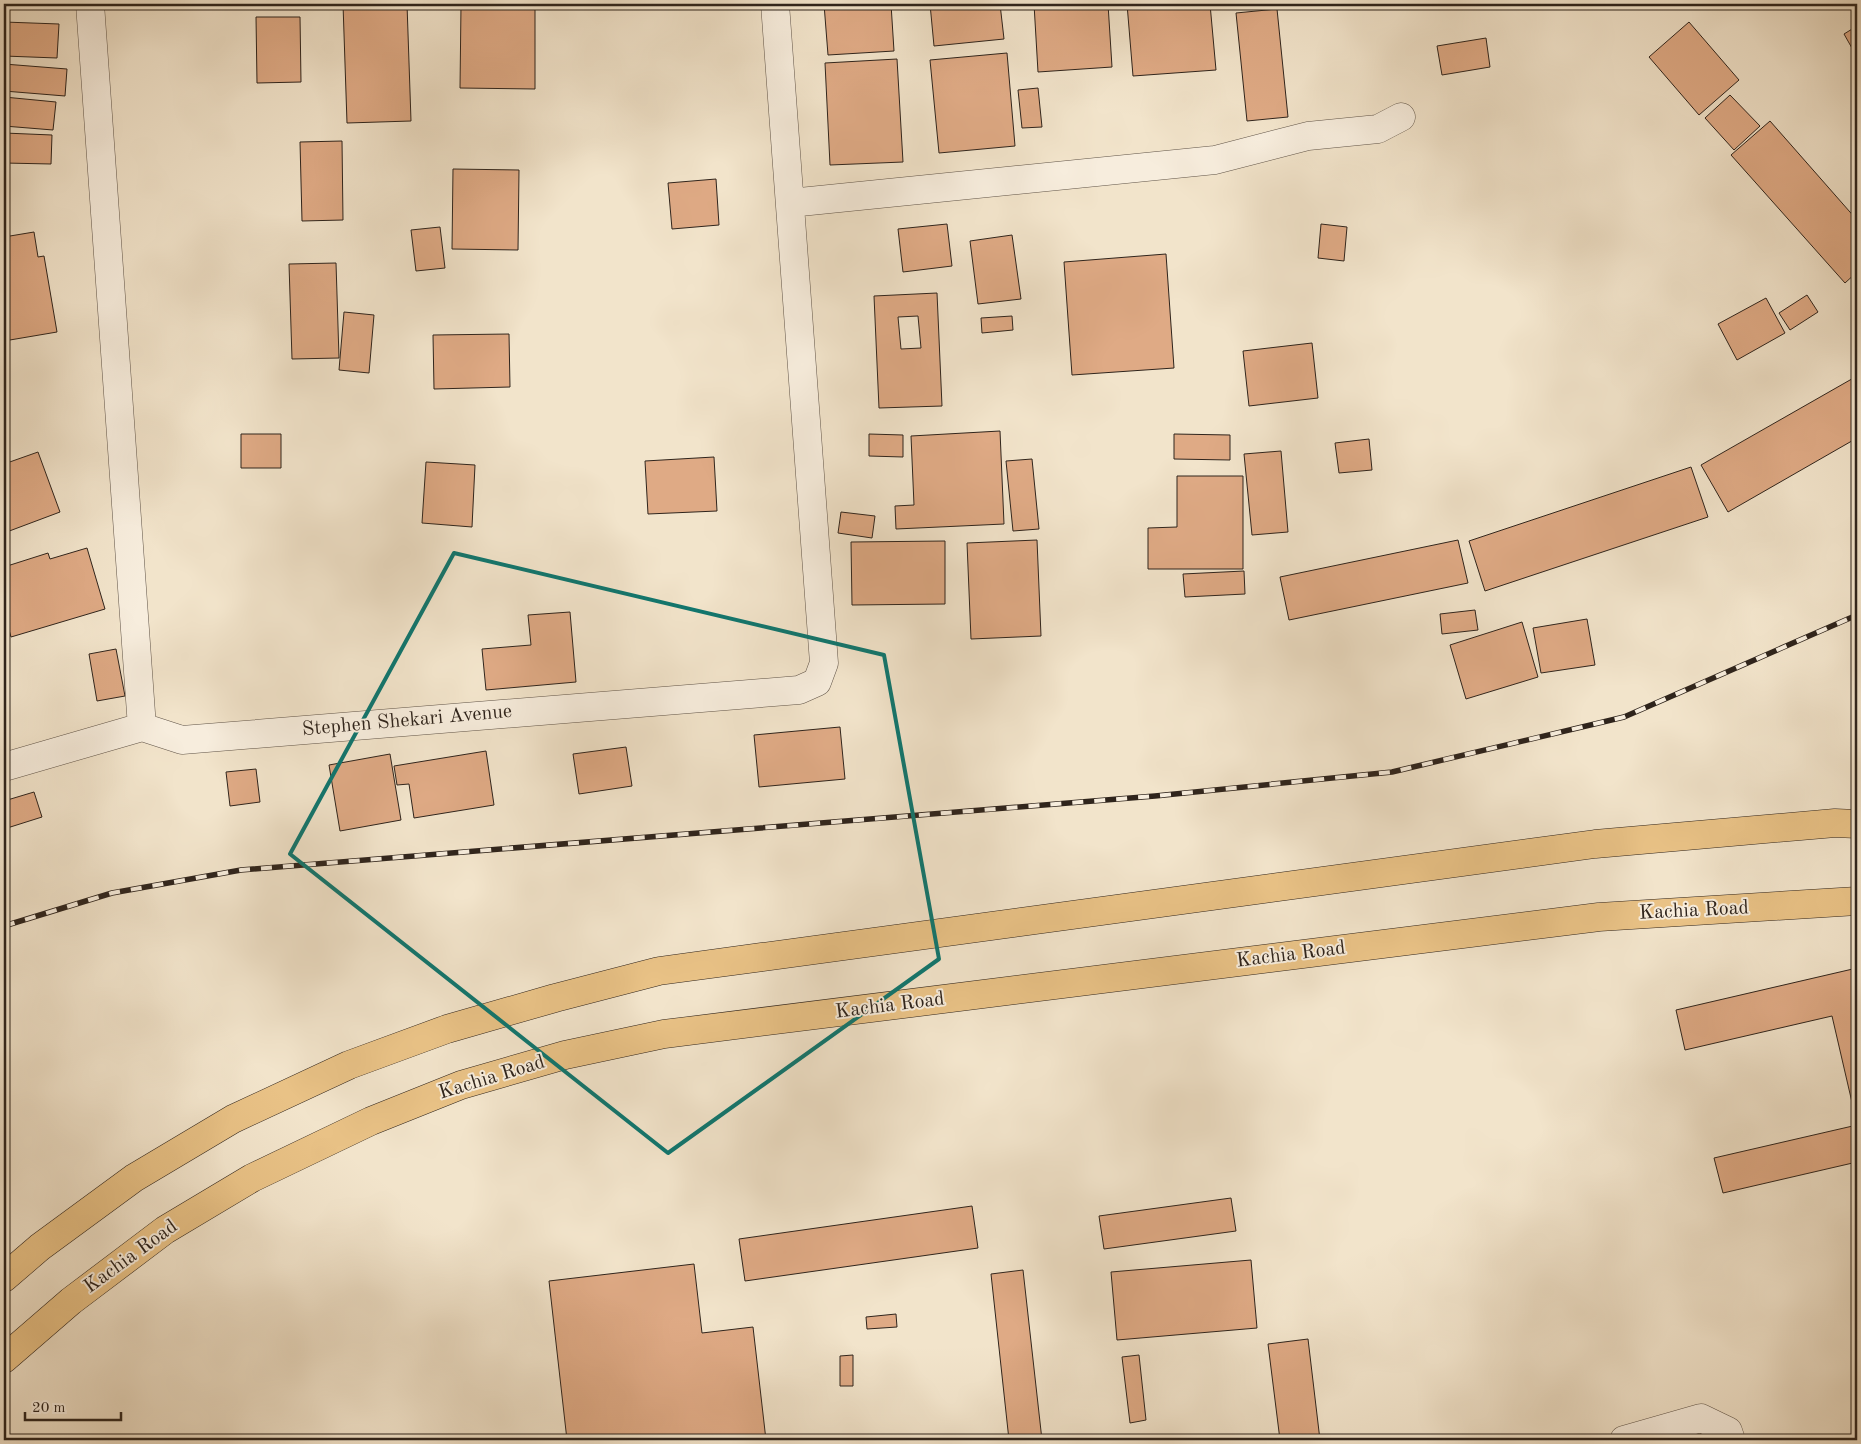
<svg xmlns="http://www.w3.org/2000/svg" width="1861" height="1444" viewBox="0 0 1861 1444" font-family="'Old Standard TT',serif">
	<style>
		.building { fill: #dfaa85; stroke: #2f241c; fill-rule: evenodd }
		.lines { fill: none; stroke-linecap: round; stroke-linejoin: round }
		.minor-casing { stroke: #605448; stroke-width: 29 }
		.primary-casing { stroke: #2f241c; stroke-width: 29 }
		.minor { stroke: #f7eddd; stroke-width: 28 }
		.primary { stroke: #e9c286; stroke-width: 28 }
		.rail-casing { stroke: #2f241c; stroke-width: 5.5 }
		.rail { stroke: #f7eddd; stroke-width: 4; stroke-dasharray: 11; stroke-linecap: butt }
		.marked { fill: none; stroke: #0f766e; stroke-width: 4; stroke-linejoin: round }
		.labels { text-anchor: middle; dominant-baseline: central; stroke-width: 4; stroke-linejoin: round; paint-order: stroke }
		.street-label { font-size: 20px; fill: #2f241c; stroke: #f7eddd }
	</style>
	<rect width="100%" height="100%" fill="#f2e4cb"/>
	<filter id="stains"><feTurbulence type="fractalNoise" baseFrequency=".004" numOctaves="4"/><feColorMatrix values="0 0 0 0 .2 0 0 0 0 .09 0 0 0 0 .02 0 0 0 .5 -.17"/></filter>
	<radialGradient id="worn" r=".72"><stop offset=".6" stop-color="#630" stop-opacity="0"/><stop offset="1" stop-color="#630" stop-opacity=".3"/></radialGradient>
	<path class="building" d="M343,4H407L411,121L347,123Z
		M824,4H891L894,51L828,55Z
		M930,4H1000L1004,39L934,46Z
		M1034,4H1108L1112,67L1038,72Z
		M1127,4H1210L1216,70L1133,76Z
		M461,6L535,7V89L460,88Z
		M1277,9L1288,117L1247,121L1236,13Z
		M256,17H300L301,82L257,83Z
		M4,22L59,24L57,58L4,56Z
		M1689,22L1739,80L1699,115L1649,57Z
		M1857,26V57L1844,34Z
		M1486,38L1490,67L1442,75L1437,46Z
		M1007,53L1015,146L939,153L930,60Z
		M897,59L903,162L830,165L825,63Z
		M4,64L67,69L65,96L4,91Z
		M1038,88L1042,127L1022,128L1018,90Z
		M1730,95L1760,126L1734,150L1705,118Z
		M4,97L56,102L53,130L4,126Z
		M1770,121L1857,220V272L1845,283L1731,155Z
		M4,133L52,135L51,164L4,163Z
		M342,141L343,220L302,221L300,142Z
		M453,169L519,170L518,250L452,249Z
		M716,179L719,225L672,229L668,183Z
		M947,224L952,266L903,272L898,229Z
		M1321,224L1347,227L1344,261L1318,258Z
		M440,227L445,268L416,271L411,230Z
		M34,232L38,257L44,256L57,332L4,341V237Z
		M1012,235L1021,299L978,304L970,241Z
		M1166,254L1174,368L1072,375L1064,262Z
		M336,263L339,358L292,359L289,264Z
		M1857,273V283L1852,277Z
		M937,293L942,406L879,408L874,296ZM918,316L921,348L901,349L898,317Z
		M1807,295L1818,312L1790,330L1779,313Z
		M1766,298L1785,333L1737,360L1718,324Z
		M344,312L374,315L369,373L339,370Z
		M1012,316L1013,330L982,333L981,318Z
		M509,334L510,387L434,389L433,335Z
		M1312,343L1318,398L1249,406L1243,351Z
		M1857,376V438L1728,512L1701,465Z
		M1000,431L1004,524L896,529L895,506L914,505L911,436Z
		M241,434H281V468H241Z
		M869,434L903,435V457L869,456Z
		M1174,434L1230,435V460L1174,459Z
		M1369,439L1372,470L1339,473L1335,443Z
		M1281,451L1288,532L1252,535L1244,454Z
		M38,452L60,512L4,533V464Z
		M714,457L717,511L648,514L645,461Z
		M1032,459L1039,529L1013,531L1006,461Z
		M426,462L475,465L472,527L422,523Z
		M1691,467L1708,517L1485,591L1469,541Z
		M1177,476H1243V569H1148V528L1177,527Z
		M841,512L875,516L872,538L838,533Z
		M1037,540L1041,636L971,639L967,543Z
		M1458,540L1468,583L1289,620L1280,577Z
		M945,541V604L852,605L851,542Z
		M87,548L105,609L11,637L4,612V567L48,553L50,559Z
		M1244,571L1245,594L1185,597L1183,574Z
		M1475,610L1478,630L1442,634L1440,614Z
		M570,612L576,682L486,690L482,649L531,645L528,615Z
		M1587,619L1595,665L1541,673L1533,628Z
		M1522,622L1538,677L1466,699L1450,645Z
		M116,649L125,696L97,701L89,654Z
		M840,727L845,779L759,787L754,735Z
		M626,747L632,786L579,794L573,754Z
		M486,751L494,805L414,818L409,784L397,785L394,766Z
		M390,754L401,820L340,831L329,765Z
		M256,769L260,802L230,806L226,772Z
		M34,792L42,817L4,829V801Z
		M1857,968V1124L1832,1016L1685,1050L1676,1010Z
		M1857,1125V1162L1723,1193L1714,1158Z
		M1231,1198L1236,1231L1104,1249L1099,1216Z
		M972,1206L978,1248L745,1281L739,1239Z
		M1251,1260L1257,1328L1117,1340L1111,1272Z
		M694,1264L702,1333L753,1327L766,1440H567L549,1281Z
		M1023,1270L1042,1440H1009L991,1274Z
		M896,1314L897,1327L867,1329L866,1317Z
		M1308,1339L1320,1440H1280L1268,1344Z
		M853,1355V1386H840V1356Z
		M1139,1355L1146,1420L1130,1423L1122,1357Z
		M1142,1437V1440H1115Z"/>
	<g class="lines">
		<defs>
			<path id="minor" d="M90,4L142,727
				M790,203L1215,160L1308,136L1378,129L1401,117
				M4,767L142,727L182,740L799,690L817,682L824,663L775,4
				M1624,1440L1701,1418L1728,1431L1731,1440"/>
			<path id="primary" d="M4,1278L40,1247L134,1178L233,1119L349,1065L447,1029L555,998L659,971L1595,844L1835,823L1857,824
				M4,1359L71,1301L165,1230L252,1178L371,1121L461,1085L565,1055L664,1034L1599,917L1857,901"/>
		</defs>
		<use href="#minor" class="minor-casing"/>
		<use href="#primary" class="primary-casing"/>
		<use href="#minor" class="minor"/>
		<use href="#primary" class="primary"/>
		<defs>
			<path id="rail" d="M4,926L112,893L241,870L1155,796L1392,772L1624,717L1857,615"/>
		</defs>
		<use href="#rail" class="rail-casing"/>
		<use href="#rail" class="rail"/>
	</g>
	<path class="marked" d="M454,553L884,655L939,959L668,1153L290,854Z"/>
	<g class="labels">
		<g class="street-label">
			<text transform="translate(407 721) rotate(-5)">Stephen Shekari Avenue</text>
			<text transform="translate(1694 911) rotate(-3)">Kachia Road</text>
			<text transform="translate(1291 955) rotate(-7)">Kachia Road</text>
			<text transform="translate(890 1006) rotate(-7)">Kachia Road</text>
			<text transform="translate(492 1078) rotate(-17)">Kachia Road</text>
			<text transform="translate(131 1257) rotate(-36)">Kachia Road</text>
		</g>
	</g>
	<rect width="1861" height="1444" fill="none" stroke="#f2e4cb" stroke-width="20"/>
	<rect x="5" y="5" width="1851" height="1434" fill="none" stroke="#2f241c" stroke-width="2.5"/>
	<rect x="10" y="10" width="1841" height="1424" fill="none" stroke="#2f241c"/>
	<path d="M25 1412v8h96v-8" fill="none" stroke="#2f241c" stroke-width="2.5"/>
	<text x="32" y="1412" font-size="15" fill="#2f241c" stroke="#f7eddd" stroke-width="4" paint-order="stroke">20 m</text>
	<rect width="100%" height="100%" filter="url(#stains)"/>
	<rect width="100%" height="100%" fill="url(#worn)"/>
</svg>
